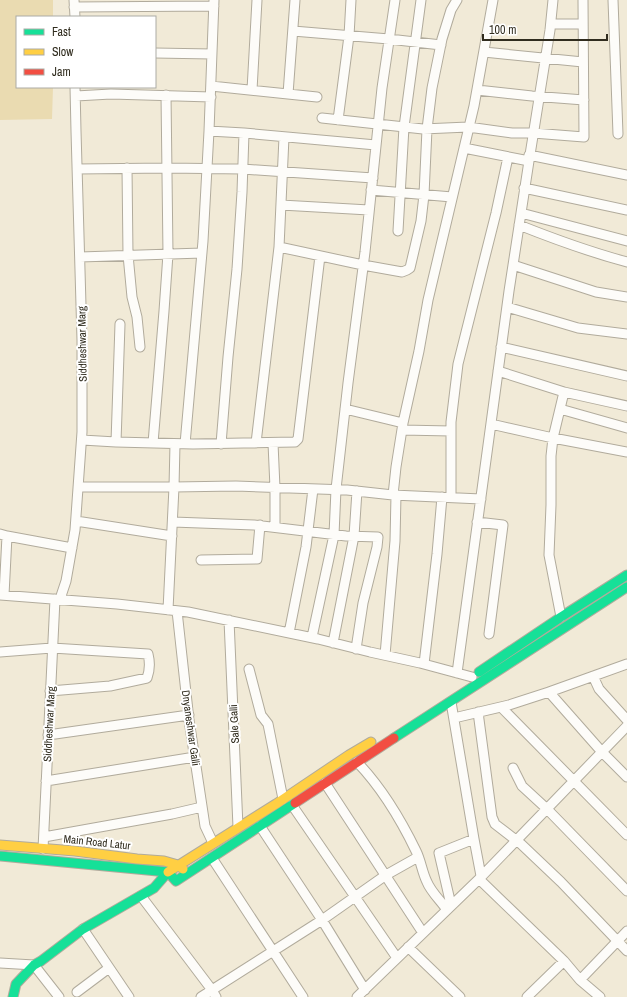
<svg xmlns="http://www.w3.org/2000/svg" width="627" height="997" viewBox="0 0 627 997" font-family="'Archivo Narrow',sans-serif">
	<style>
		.green { fill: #eadbb1 }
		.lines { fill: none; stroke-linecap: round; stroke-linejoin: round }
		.street-casing { stroke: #b1ab9c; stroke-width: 11 }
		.fast-casing { stroke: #b1ab9c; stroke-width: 11 }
		.slow-casing { stroke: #b1ab9c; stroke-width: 11 }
		.jam-casing { stroke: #b1ab9c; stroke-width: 11 }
		.street { stroke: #fdfcf9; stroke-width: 9 }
		.fast { stroke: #16e098; stroke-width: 9 }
		.slow { stroke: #ffcf43; stroke-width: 9 }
		.jam { stroke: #f24e42; stroke-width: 9 }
		.labels { text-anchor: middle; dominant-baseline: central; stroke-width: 4; stroke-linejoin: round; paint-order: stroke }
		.street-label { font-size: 11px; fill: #302c1e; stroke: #fff }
	</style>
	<rect width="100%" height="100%" fill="#f1ead7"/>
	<path class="green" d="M0,0H53V17H17V87H53L52,119L0,120Z"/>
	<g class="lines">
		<defs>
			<path id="street" d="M74,0L75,17
				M613,0L618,134
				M74,7L214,6
				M551,24H583
				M293,31L389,39L441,45
				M484,52L583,62
				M155,53L212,54
				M211,86L288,94L295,0
				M252,90L257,0
				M477,90L532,96L584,100
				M288,94L317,97
				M76,96L111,94L211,97
				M322,118L423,129L468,127L512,133H533L584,137L583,0
				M338,120L349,36L351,0
				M209,131L244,133L376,145
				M464,148L529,161
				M529,155L627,175
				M127,168L128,255L132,297L137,317L140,347
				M77,169L167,168L243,169L373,178
				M524,188L627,210
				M371,190L452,197
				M281,205L369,210
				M521,213L627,241
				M519,225C554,239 590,252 627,262
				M398,231L404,127L421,0
				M279,247L363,265L402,272L407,270L410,268L421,221L424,195L427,129L432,88L442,39L451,10L457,0
				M80,257L202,253
				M513,265L596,292L627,297
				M507,307L578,328L627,334
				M120,324L116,442L193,444L295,442L298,439L320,256
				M501,347L627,376
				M498,371L564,392L627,406
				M345,409L403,423
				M560,409L627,428
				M491,424L553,438L627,452
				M402,430L451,431
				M82,440L116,442
				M153,443L164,311L168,254L166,95
				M256,443L279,247L284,137
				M273,443L275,488V527
				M185,444L203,241L209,131L214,0
				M221,444L228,357L237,269L242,192L244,133
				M78,487H174L236,486L347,490L393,495L481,499
				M393,495L396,467L403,423L419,351L428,300L474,106L493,0
				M451,497V422L458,364L496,213L508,157
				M76,521L172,536
				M173,522L254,525L346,536L378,537L377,547L363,603L356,649
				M477,522L503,525L489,634
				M0,534L7,536L4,595
				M7,536L72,548
				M201,560L257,559L260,525
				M0,595L117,604L188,612L318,639L370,652L420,663L472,677
				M60,599L66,581L75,530L82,432V340L76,131L75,87
				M168,610L174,487L175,444
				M177,611L189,720L205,826L213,843
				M561,617L549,555L551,505V456L553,438L564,392
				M229,620L238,827
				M289,633L306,547L313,489
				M312,637L334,535L336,489L348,383L365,252L382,88L395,0
				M333,643L354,536L357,491
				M0,652L52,648L148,654C150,662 150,670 147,678L110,686L50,691
				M385,655L395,541L396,495
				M424,664L437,554L442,497
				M249,669L261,715L268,724L283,799
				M457,673L509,291L529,161L550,30L553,0
				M593,676L599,689L627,720
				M549,692L602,752L627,777
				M451,702L474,839L481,876
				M501,707L627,835
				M478,712L492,817L495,824L521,844L561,882L627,951
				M454,718L509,705L549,692L627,664
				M48,735L189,715
				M357,762C382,788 400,818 416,851C421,861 422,872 427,882C431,892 441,901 447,910
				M513,768L522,786L547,809L627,891
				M46,781L195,757
				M325,783L423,933
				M292,805L397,958
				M260,826L322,920L365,990
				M44,837L172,814L202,807
				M43,849L55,599
				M212,858L303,997
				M479,879L627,726
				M141,896L212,990L216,997
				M451,905L439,853L474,839
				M83,929L129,997
				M408,947L460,997
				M0,963L34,965L59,997
				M580,980L627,931
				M77,992L109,968
				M201,997L322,920L386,875L418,857
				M357,997L479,879L564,961L580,980L600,997
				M527,997L564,961"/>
			<path id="fast" d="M479,672L561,617L627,575
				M394,738L627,587
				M0,856L168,872L176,881L295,803
				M13,997L16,984L34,965L41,961L83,929L154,888L168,872"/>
			<path id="slow" d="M0,845L75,851L137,859L164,861L178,865L183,869
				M168,872L276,804L349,755L371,742"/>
			<path id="jam" d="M295,803L394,738"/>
		</defs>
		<use href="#street" class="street-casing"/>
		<use href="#fast" class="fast-casing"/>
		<use href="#slow" class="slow-casing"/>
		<use href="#jam" class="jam-casing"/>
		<use href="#street" class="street"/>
		<use href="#fast" class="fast"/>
		<use href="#slow" class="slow"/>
		<use href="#jam" class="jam"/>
	</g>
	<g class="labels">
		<g class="street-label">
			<text transform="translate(82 344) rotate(-91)">Siddheshwar Marg</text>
			<text transform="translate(49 724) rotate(-87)">Siddheshwar Marg</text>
			<text transform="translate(234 724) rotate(-93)">Sale Galli</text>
			<text transform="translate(191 728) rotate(82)">Dnyaneshwar Galli</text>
			<text transform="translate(97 842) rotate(6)">Main Road Latur</text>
		</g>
	</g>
	<rect x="16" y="16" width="140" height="72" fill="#ffffff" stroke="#acaba5"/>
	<rect x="24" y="29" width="20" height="6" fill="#16e098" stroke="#acaba5"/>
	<text x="52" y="36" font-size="12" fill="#302c1e">Fast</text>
	<rect x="24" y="49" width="20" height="6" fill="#ffcf43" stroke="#acaba5"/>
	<text x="52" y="56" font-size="12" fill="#302c1e">Slow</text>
	<rect x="24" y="69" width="20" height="6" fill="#f24e42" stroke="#acaba5"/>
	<text x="52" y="76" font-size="12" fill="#302c1e">Jam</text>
	<path d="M483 34v6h124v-6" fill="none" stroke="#302c1e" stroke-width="2"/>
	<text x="489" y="34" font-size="12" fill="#302c1e" stroke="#ffffff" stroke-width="3" paint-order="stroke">100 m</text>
</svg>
